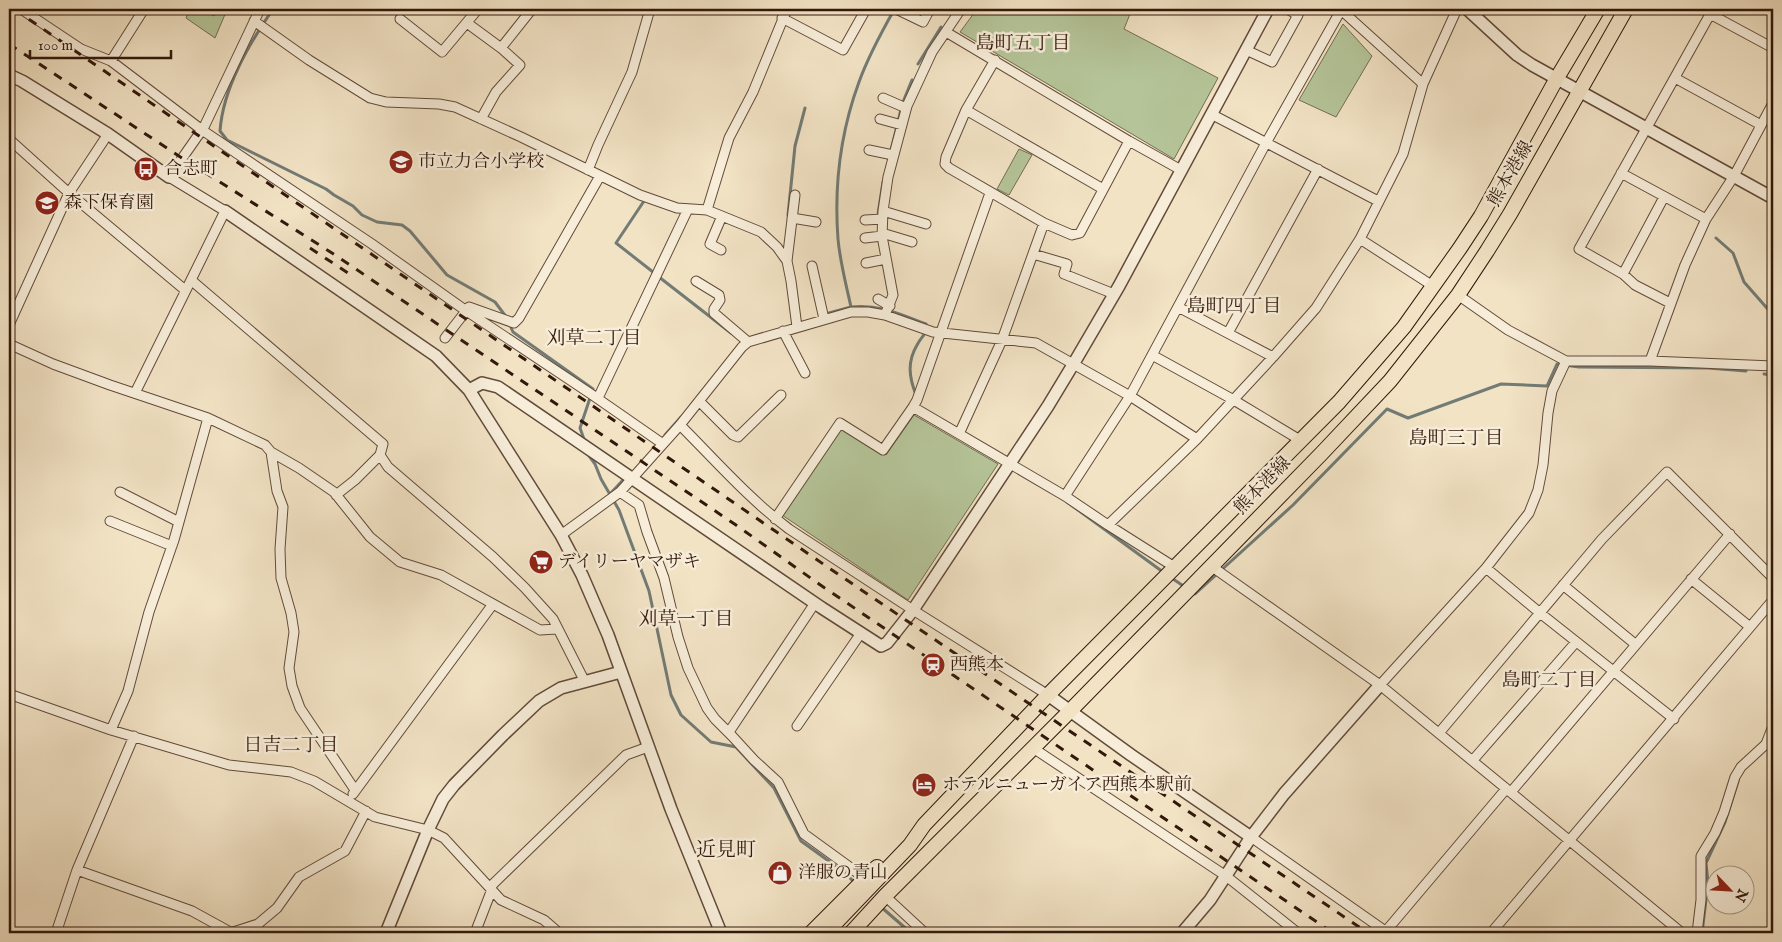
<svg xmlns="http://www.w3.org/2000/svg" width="1782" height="942" viewBox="0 0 1782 942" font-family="'IM FELL English','Noto Serif JP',serif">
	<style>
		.green { fill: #b5c599; stroke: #746e52 }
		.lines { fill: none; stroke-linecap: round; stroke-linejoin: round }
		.stream { stroke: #727b75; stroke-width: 3 }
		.minor-casing { stroke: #624b3a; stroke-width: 11 }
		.tertiary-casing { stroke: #624b3a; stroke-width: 14 }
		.primary-casing { stroke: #32180b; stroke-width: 16 }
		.minor { stroke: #f7edd9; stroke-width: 9 }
		.tertiary { stroke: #f7edd9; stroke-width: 11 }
		.primary { stroke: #f2e3c5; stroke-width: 14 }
		.rail { stroke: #32180b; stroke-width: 3; stroke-dasharray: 9 9; stroke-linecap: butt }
		.labels { text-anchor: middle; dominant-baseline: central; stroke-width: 5; stroke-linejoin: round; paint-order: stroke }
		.poi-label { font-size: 18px; fill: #32180b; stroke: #f7edd9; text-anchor: start }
		.street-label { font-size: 18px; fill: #32180b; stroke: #f7edd9 }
		.neighbourhood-label { font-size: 19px; fill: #32180b; stroke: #f7edd9 }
		.quarter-label { font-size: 20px; fill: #32180b; stroke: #f7edd9 }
	</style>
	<rect width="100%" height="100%" fill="#f2e3c5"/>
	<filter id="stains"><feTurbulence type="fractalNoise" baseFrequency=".004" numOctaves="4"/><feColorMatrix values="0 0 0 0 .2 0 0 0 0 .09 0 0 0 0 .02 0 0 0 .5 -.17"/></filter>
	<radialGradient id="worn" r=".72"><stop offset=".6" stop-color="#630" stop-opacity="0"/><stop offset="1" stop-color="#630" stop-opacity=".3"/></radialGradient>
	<path class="green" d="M190,9H200L214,16L218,9L226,12L215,38L186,18Z
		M977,9H1132L1124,29L1218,78L1174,159L960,32Z
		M1343,24L1372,56L1336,117L1299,100Z
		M1019,149L1032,155L1009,195L997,189Z
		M914,415L998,464L908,600L782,515L841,426L886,455Z"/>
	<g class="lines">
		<path class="stream" d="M273,9C249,44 223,88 220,131L227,140L326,189L334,195L353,206L362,215L377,222L402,225L410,231L447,275L495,302L507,318
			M894,10C881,33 868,57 859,82C841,131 834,186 838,239C840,262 846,284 851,307C880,304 899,314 926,324C925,338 923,334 917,345C907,362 909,377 916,395
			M918,64L941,27
			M903,102L912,80
			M898,122L901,109
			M891,150L897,126
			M644,201L616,243L653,272
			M878,214L883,182
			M788,215L795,146L805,108
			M1716,238L1733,253L1744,282L1773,315
			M659,277L731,333
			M829,313L851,307
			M509,323L513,332L593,389L580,428L585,442
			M1764,374L1773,375
			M665,435L681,417
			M587,453L595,464L601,479L619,510L649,591L671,695L681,715L711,742L736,747L774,788L801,841L844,872L855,883
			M610,494L623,480
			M1067,502L1163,572
			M1173,579L1185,587
			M1192,592L1195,594L1293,505L1387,409L1408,418L1501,384L1547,386L1557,364L1579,367L1708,368L1746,371
			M880,906L911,933
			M1702,933L1708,883L1706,863L1725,822L1738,781"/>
		<defs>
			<path id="minor" d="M21,9L81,49L111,61L202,130L372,244L465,310L591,394L663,444
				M896,9L923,22L930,9
				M1340,9L1423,84
				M1710,14L1773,48
				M782,18L843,50L866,9
				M400,19L442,52L478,9
				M254,21L309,60L370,98L386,102L439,104L455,107L521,137L640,195L677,208L707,210L761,232L777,247L787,261L791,281L797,327
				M467,23L501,48L520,65L496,92L481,119
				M946,32L1129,141L1181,170
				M501,48L532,9
				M1246,50L1272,62L1298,15L1287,9
				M995,60L966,110L946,157L945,164L949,168L1044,223L1072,235L1080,233L1129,141
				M111,61L144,9
				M1675,78L1761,125
				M883,98L906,108
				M966,110L1103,189
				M1211,114L1378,201
				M880,119L902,125
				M9,139L69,193L185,290
				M869,150L893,155
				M588,170L598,145L632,72L650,9
				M1621,173L1706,219
				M707,210L729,138L753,92L787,9
				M883,211L926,224
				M792,218L816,222
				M865,220L882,219
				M882,233L912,242
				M865,238L882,236
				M1360,239L1433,286
				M721,250L710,244L722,216
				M1033,254L1067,264L1064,274L1114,294
				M787,261L795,195
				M866,263L886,259
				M812,266L824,319
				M1623,274L1664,197
				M191,280L225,211L169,177L204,127L260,9
				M696,281L719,295L720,300L714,309V313L748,342
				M1458,295L1508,330L1566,361
				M878,299L890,306
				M1670,303L1635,285L1623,274L1579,249L1713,9
				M1178,307L1273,357
				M885,315L893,295L882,236L883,211L888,177L907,106L932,52L961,9
				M9,325L69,193L108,134
				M783,331L805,373
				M1228,333L1318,169
				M445,338L469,307L514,323L519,318L600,176
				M9,344L53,364L110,385L208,418L265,445L271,452L299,468L334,492L370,537L400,562L441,575L540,630L557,629
				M1152,355L1232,399L1300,440
				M1650,361L1685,265L1706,219L1734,176L1773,103
				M135,393L191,280L383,444L380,455L388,467L493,557L525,588L553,619L585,682
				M598,398L688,209
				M699,401L733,435L738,437L781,395
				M913,407L1065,496L1108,525L1176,568
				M680,425C715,460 749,499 789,529L913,610L1048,695
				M959,434L1002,340L1044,223
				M271,452L277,491L283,507L280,549L281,578L291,613L294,632L289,668L292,686L300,708L355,790
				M120,492L179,522
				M620,492L639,505L647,532L664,578L678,637L688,668L707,708L715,719L732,736L754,760L778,782L804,834L866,879
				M336,495L355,480L380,455
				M1065,496L1130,396L1266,143L1341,10
				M775,519L840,423L883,450L913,407L917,400L990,193
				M110,521L172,546
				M1108,525L1197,439L1273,357L1316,308L1360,239L1403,154L1423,84L1457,9
				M561,535L620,492L680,425L742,347L748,342L851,312H868L885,315L933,332L1036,343L1130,396L1197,439
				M1211,566L1380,685L1682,933
				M1486,568L1540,613L1674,719
				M1691,579L1750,627
				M1563,585L1635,644
				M1380,685L1486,568L1529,513L1538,490L1543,465L1548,413L1552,391L1566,361H1650L1773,366
				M9,694L111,730L229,765L291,772L314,781L375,817L428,830L444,838L501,900L544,920L559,933
				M797,726L861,633
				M111,730L128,691L149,612L174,540L208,418
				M729,732L815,603
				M1439,733L1602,539L1667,472L1773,578
				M1033,748L1226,876L1298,933
				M1473,760L1576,642
				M1511,792L1730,534
				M353,794L493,604
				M1251,837L1388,933
				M77,870L192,911L232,933
				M490,887L626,755L648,747
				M885,896L925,933
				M1386,931L1506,789
				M56,933L77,870L134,736
				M230,933L258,924L277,908L299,877L345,851L366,811
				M475,933L492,889
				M1491,933L1773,600
				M1697,933L1701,900V856L1715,833L1724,812L1735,777L1741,767L1766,744L1773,726"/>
			<path id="tertiary" d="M1467,9L1517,55L1532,65L1773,198
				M9,75L22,81L108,134L169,177
				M225,211L436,356L469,390L561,535L582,575L608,635L671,809L721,933
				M469,390L482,383L498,387L822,608L881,646L887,643L913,610L1048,406L1074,363L1119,286L1268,9
				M1048,695L1131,755L1251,837
				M386,933L428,830L443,799L454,785L503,735L539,701L561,688L621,672
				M1182,933L1210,900L1251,837L1284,794L1380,685"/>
			<path id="primary" d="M811,933L877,867
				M826,933L910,845L924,825L1048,695L1339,402L1404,327L1460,248L1481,216L1557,78L1598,9
				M851,933L885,896L1070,711L1322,453L1390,381L1458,295L1487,251L1510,214L1626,9"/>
		</defs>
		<use href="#minor" class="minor-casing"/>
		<use href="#tertiary" class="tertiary-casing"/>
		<use href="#primary" class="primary-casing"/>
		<use href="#minor" class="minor"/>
		<use href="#tertiary" class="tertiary"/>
		<use href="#primary" class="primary"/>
		<path class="rail" d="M14,9L829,568L1368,933
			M9,44L182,158L332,253L736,525L819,584L1333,933
			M310,248L351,275"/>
	</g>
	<defs>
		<symbol id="school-disc" viewBox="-11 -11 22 22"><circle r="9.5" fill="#8f2418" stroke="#f7edd9"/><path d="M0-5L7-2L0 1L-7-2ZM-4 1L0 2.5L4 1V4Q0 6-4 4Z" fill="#fff"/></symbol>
		<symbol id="bus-disc" viewBox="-11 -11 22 22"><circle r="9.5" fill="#8f2418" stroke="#f7edd9"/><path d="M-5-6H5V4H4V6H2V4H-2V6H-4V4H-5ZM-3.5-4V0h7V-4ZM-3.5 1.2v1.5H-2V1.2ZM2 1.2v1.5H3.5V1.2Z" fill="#fff"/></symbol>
		<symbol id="supermarket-disc" viewBox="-11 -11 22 22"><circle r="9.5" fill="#8f2418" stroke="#f7edd9"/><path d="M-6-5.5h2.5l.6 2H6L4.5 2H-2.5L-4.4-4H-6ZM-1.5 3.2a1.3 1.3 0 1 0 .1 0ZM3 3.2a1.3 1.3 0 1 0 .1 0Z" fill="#fff"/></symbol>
		<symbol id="station-disc" viewBox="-11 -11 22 22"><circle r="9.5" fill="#8f2418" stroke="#f7edd9"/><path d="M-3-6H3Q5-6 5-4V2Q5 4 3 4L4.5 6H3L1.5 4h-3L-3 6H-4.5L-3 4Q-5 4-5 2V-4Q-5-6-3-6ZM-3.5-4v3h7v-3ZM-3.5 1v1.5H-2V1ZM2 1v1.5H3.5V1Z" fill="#fff"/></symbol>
		<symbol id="hotel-disc" viewBox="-11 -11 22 22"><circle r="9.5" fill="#8f2418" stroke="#f7edd9"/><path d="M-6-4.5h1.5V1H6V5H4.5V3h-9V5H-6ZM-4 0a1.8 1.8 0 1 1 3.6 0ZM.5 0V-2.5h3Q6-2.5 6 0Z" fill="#fff"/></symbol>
		<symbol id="shop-disc" viewBox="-11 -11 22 22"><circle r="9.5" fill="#8f2418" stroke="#f7edd9"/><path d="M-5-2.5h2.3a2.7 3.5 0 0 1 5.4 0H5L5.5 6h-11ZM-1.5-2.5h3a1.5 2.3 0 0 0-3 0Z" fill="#fff"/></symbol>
	</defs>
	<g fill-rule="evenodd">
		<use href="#school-disc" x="387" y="148" width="28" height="28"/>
		<use href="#bus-disc" x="132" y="155" width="28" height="28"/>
		<use href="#school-disc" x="33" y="189" width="28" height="28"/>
		<use href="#supermarket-disc" x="527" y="548" width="28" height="28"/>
		<use href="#station-disc" x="919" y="651" width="28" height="28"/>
		<use href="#hotel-disc" x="910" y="771" width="28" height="28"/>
		<use href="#shop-disc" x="766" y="859" width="28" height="28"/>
	</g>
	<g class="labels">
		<g class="poi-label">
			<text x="418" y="162">市立力合小学校</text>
			<text x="164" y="169">合志町</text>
			<text x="64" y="203">森下保育園</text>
			<text x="558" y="562">デイリーヤマザキ</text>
			<text x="950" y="665">西熊本</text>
			<text x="942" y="785">ホテルニューガイア西熊本駅前</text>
			<text x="798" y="873">洋服の青山</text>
		</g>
		<g class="street-label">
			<text transform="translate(1511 174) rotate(-60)">熊本港線</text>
			<text transform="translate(1263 486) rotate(-46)">熊本港線</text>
		</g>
		<g class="neighbourhood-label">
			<text x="1023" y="44">島町五丁目</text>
			<text x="1234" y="307">島町四丁目</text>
			<text x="594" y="339">刈草二丁目</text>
			<text x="1456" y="439">島町三丁目</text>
			<text x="686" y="620">刈草一丁目</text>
			<text x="1549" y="681">島町二丁目</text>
			<text x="291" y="746">日吉二丁目</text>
		</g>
		<g class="quarter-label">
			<text x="726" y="850">近見町</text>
		</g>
	</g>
	<rect width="1782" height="942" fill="none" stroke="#f2e3c5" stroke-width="30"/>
	<rect x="10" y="10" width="1762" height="922" fill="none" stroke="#32180b" stroke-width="2.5"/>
	<rect x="15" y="15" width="1752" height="912" fill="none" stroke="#32180b"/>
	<g transform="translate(1730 890) rotate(115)"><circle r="24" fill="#f7edd9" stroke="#a89887"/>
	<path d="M0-4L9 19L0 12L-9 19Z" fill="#8f2418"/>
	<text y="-8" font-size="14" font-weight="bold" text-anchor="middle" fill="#32180b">N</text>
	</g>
	<path d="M30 50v8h141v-8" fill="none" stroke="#32180b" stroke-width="2.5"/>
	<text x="38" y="50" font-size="15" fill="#32180b" stroke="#f7edd9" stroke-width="4" paint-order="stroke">100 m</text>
	<rect width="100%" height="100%" filter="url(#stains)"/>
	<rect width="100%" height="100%" fill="url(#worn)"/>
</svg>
